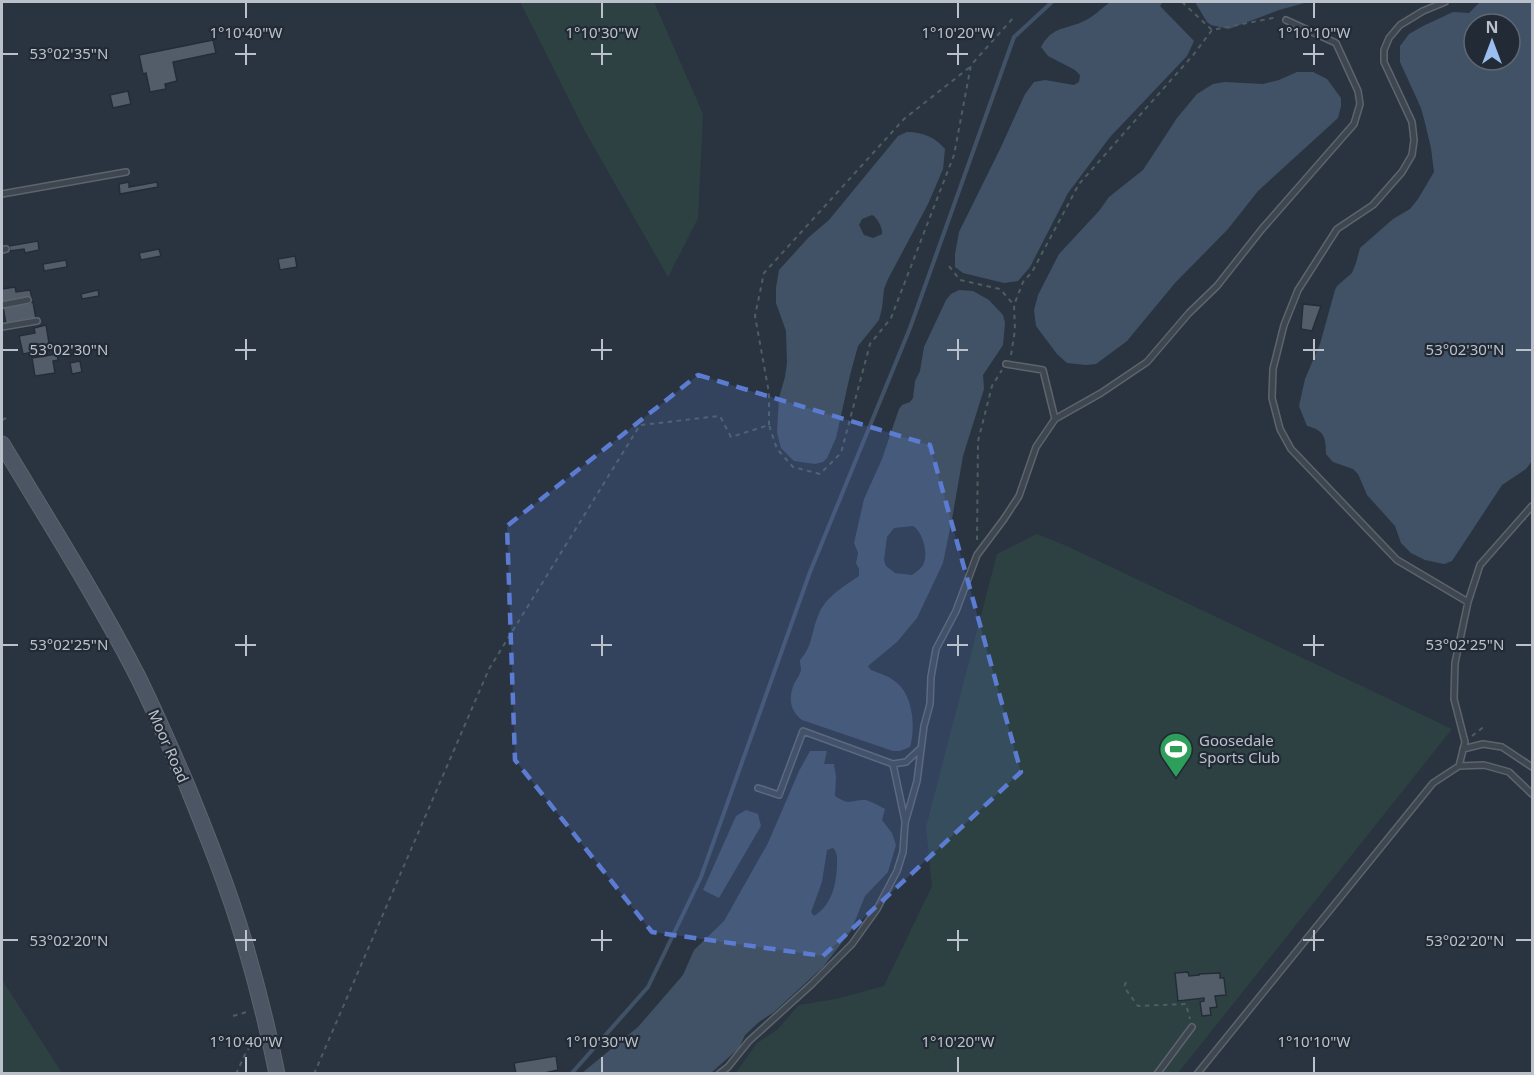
<svg xmlns="http://www.w3.org/2000/svg" width="1534" height="1075" viewBox="0 0 1534 1075" font-family="'Noto Sans',sans-serif">
	<style>
		.green { fill: #2d4142 }
		.water { fill: #415267; fill-rule: evenodd }
		.lines { fill: none; stroke-linecap: round; stroke-linejoin: round }
		.stream { stroke: #415267; stroke-width: 4 }
		.building { fill: #535d6a; stroke: #242d37; stroke-width: 1.5 }
		.service-casing { stroke: #5c646d; stroke-width: 8 }
		.secondary-casing { stroke: #5c646d; stroke-width: 17 }
		.path { stroke: #4c5e60; stroke-width: 2; stroke-dasharray: 4.5 4.5; stroke-linecap: butt }
		.service { stroke: #3e4650; stroke-width: 5 }
		.secondary { stroke: #4c5563; stroke-width: 15 }
		.marked { fill: #5c7cd2; fill-opacity: 0.2; stroke: #5c7cd2; stroke-width: 4.5; stroke-dasharray: 12 8; stroke-linejoin: round }
		.ticks { fill: none; stroke: #bbc1ca; stroke-width: 2 }
		.labels { text-anchor: middle; dominant-baseline: central; stroke-width: 4.5; stroke-linejoin: round; paint-order: stroke }
		.poi-label { font-size: 15px; fill: #bbc1ca; stroke: #222b35; text-anchor: start }
		.street-label { font-size: 15px; fill: #bbc1ca; stroke: #222b35 }
		.ticks-label { font-size: 15px; text-anchor: middle; fill: #bbc1ca; stroke: #222b35; stroke-width: 4.5; stroke-linejoin: round; paint-order: stroke }
	</style>
	<rect width="100%" height="100%" fill="#2a3440"/>
	<path class="green" d="M520,2H654L703,114L698,218L668,277L585,131Z
		M1037,534L1069,547L1452,729L1178,1073L735,1074L757,1043L777,1030L799,1005L836,999L884,986L932,886L926,827L997,554Z
		M2,980L4,983L62,1073H2Z"/>
	<path class="water" d="M1110,2H1163L1160,6L1194,41L1187,56L1110,137L1068,193L1030,267L1018,281L1004,283L963,273L955,267V254L959,232L1001,147L1025,94L1034,82L1045,80L1074,85L1079,82L1080,75L1075,70L1048,56L1041,47C1052,27 1063,30 1082,22C1092,18 1101,9 1110,2Z
		M1195,2H1308L1279,10L1229,29L1211,25L1207,22Z
		M1480,2H1532V461L1526,469L1502,485L1452,561L1444,564L1425,560L1411,553L1401,543L1395,526L1367,495L1358,474L1353,469L1333,462L1326,454C1326,437 1324,430 1307,426L1299,406L1305,379L1320,344L1335,290L1337,286L1352,273L1356,263L1360,248L1393,219L1410,209L1418,199L1434,172L1431,148L1425,123L1421,108L1400,62V46L1409,34L1423,26L1453,12L1469,13ZM1474,24H1510V60H1474Z
		M1297,72H1313L1327,79L1341,98V106L1338,118L1258,191L1228,229L1175,283L1127,341L1096,364L1086,365L1067,363L1057,354L1036,326L1034,310L1038,295L1059,254L1099,211L1109,197L1143,170L1177,118L1197,94L1213,84L1225,82L1263,84L1279,80Z
		M907,132C922,132 935,137 945,149L943,169L928,204L888,279L884,289L882,308L879,320L858,346L850,375L836,438L827,458L823,462L815,464L794,461L781,448L777,433L779,398L785,377L787,363L786,331L776,303V288L779,270L809,237L829,220L898,136ZM872,215C877,217 883,228 882,234L873,238L864,235L859,225L862,219Z
		M959,290L973,291L989,300L1003,315L1005,323L1003,345L983,375L984,389L963,456L952,519L943,563L917,618L897,642L868,666L871,670C878,673 887,675 893,680C913,692 916,726 910,747L900,751H893L802,720C790,711 788,698 794,684C796,680 800,675 801,670C801,667 800,664 800,660C813,646 811,632 818,616C825,597 843,587 859,576V569L856,563L858,553L854,543L864,499L882,459L899,409L902,405L910,402L913,398L915,381L920,371L924,347L946,300L951,294ZM913,526C923,532 929,555 923,565C920,570 916,572 912,575L895,573L886,566L884,560L887,537L894,528Z
		M810,751H827L824,764H834L836,777L835,796C850,806 849,800 865,800C871,801 879,806 885,809L882,820L892,833L896,845L888,872L865,896L851,931L823,967L774,1012L759,1022L745,1035L739,1048L711,1073H582L638,1027L683,975L694,950L724,921L768,843L799,771ZM833,848C838,853 837,859 837,866C836,885 832,905 814,916L811,912L822,882L827,850Z
		M746,810L758,814L761,826L719,898L703,890L736,816Z"/>
	<g class="lines">
		<path class="stream" d="M571,1074L648,987L701,877L810,572L910,328L1014,37L1052,2"/>
	</g>
	<path class="building" d="M213,40L216,53L173,62L177,81L165,84L166,89L150,92L146,73L143,74L139,55Z
		M128,91L131,104L113,108L110,95Z
		M129,182V187L157,182L158,187L120,194L119,184Z
		M38,241L39,250L25,253L24,249L10,251L9,246Z
		M159,249L161,256L141,260L139,253Z
		M295,256L297,267L280,270L278,259Z
		M66,260L67,267L44,271L43,264Z
		M15,287L16,292L30,290L32,298L2,302V289Z
		M98,290L99,296L82,299L81,294Z
		M33,302L36,319L6,324L3,307Z
		M1303,304L1321,306L1312,331L1301,329Z
		M46,325L50,349L23,354L19,336L35,333L34,328Z
		M57,354L58,360L53,361L55,373L35,376L32,358Z
		M80,361L82,372L72,374L70,363Z
		M1188,972L1189,976L1199,975V974L1220,973V978H1224L1226,995L1215,996L1217,1007L1210,1008L1211,1015L1202,1016L1200,1002L1204,1001V998L1178,1001L1175,973Z
		M556,1056L558,1070L540,1074H516L514,1063Z"/>
	<g class="lines">
		<defs>
			<path id="service" d="M1445,2L1423,11L1400,25L1389,38L1384,50V62L1412,122L1414,140L1412,155L1402,172L1373,205L1337,229L1298,290L1284,325L1273,369L1272,398L1280,429L1291,449L1397,560L1468,602
				M2,194L126,172
				M2,250L6,249
				M2,305L28,300
				M2,327L37,321
				M1006,364L1043,370L1055,419
				M1463,749L1483,744L1502,747L1532,767
				M893,764L906,762L921,748
				M1459,766L1465,742L1454,699L1455,663L1468,602L1480,565L1532,506
				M758,788L779,795L803,731L893,764L905,821
				M719,1074L728,1067L749,1041L812,984L852,944L877,909L897,871L903,852L905,823L917,781L924,726L930,704L931,677L936,649L956,611L977,555L1004,519L1019,496L1036,447L1055,419L1101,393L1147,362L1189,313L1217,286L1262,229L1354,124L1360,104L1358,91L1336,43L1286,20
				M1157,1074L1192,1027
				M1197,1074L1433,783L1459,766L1484,765L1509,772L1532,794"/>
			<path id="secondary" d="M2,444C48,520 96,596 137,675C155,711 170,747 186,783C207,835 228,887 244,941C257,985 268,1029 277,1074"/>
		</defs>
		<use href="#service" class="service-casing"/>
		<use href="#secondary" class="secondary-casing"/>
		<path class="path" d="M1182,2L1212,30
			M949,266L960,280L1000,289L1014,305
			M1011,355L1015,330L1014,305L1023,282L1032,272L1079,184L1194,54L1212,30L1278,17
			M2,420L10,416
			M769,425V393L755,316L764,273L904,119L970,67
			M977,540L978,441L992,386L1002,370
			M1472,736L1486,725
			M1126,982L1124,987L1138,1006L1186,1004L1190,1019
			M233,1016L250,1011
			M236,1074L247,1050L258,1043
			M314,1074L489,669L640,425L720,416L731,437L769,425L777,449L793,467L820,474L841,453L870,344L891,318L954,155L971,65L1014,17"/>
		<use href="#service" class="service"/>
		<use href="#secondary" class="secondary"/>
	</g>
	<path class="marked" d="M698,375L930,445L1021,772L823,956L652,932L515,760L507,526Z"/>
	<path class="ticks" d="M246,3V18M602,3V18M958,3V18M1314,3V18M246,44V65M602,44V65M958,44V65M1314,44V65M3,54H18M235,54H256M591,54H612M947,54H968M1303,54H1324M246,339V360M602,339V360M958,339V360M1314,339V360M3,350H18M235,350H256M591,350H612M947,350H968M1303,350H1324M1516,350H1531M246,635V656M602,635V656M958,635V656M1314,635V656M3,645H18M235,645H256M591,645H612M947,645H968M1303,645H1324M1516,645H1531M246,930V951M602,930V951M958,930V951M1314,930V951M3,940H18M235,940H256M591,940H612M947,940H968M1303,940H1324M1516,940H1531M246,1057V1072M602,1057V1072M958,1057V1072M1314,1057V1072"/>
	<defs>
		<symbol id="stadium-pin" viewBox="-11 -11 22 30"><path d="M0 17L-7.5 6A9.5 9.5 0 1 1 7.5 6Z" fill="#2e9e5b" stroke="#222b35"/><path d="M0-5a6.5 5 0 1 0 0 10a6.5 5 0 1 0 0-10ZM-3.5-1.8h7v3.6h-7Z" fill="#fff"/></symbol>
	</defs>
	<g fill-rule="evenodd">
		<use href="#stadium-pin" x="1157" y="730" width="38" height="52"/>
	</g>
	<g class="labels">
		<g class="poi-label">
			<text x="1199" y="740">Goosedale<tspan x="1199" dy="17">Sports Club</tspan></text>
		</g>
		<g class="street-label">
			<text transform="translate(169 746) rotate(66)">Moor Road</text>
		</g>
	</g>
	<g class="ticks-label">
		<text x="246" y="38">1°10'40"W</text>
		<text x="602" y="38">1°10'30"W</text>
		<text x="958" y="38">1°10'20"W</text>
		<text x="1314" y="38">1°10'10"W</text>
		<text x="69" y="59">53°02'35"N</text>
		<text x="69" y="355">53°02'30"N</text>
		<text x="1465" y="355">53°02'30"N</text>
		<text x="69" y="650">53°02'25"N</text>
		<text x="1465" y="650">53°02'25"N</text>
		<text x="69" y="946">53°02'20"N</text>
		<text x="1465" y="946">53°02'20"N</text>
		<text x="246" y="1047">1°10'40"W</text>
		<text x="602" y="1047">1°10'30"W</text>
		<text x="958" y="1047">1°10'20"W</text>
		<text x="1314" y="1047">1°10'10"W</text>
	</g>
	<rect width="1534" height="1075" fill="none" stroke="#bbc1ca" stroke-width="6"/>
	<g transform="translate(1492 42)"><circle r="28" fill="#222b35" stroke="#5f6771" stroke-width="1.5"/>
	<path d="M0-4.5L10 22L0 15L-10 22Z" fill="#9cbeee"/>
	<text y="-9" font-size="16" font-weight="bold" text-anchor="middle" fill="#bbc1ca">N</text>
	</g>
</svg>
